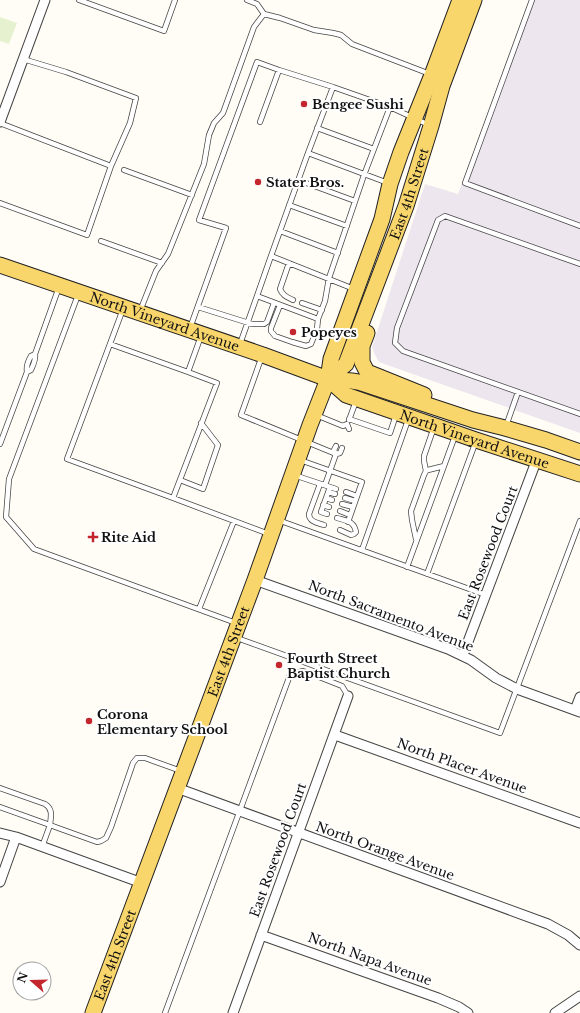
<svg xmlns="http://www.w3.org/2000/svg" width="580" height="1013" viewBox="0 0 580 1013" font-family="'Libre Baskerville',serif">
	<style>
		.industrial { fill: #eee6ef }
		.pitch { fill: #e6f2cf }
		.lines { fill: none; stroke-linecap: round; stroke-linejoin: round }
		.lane-casing { stroke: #444; stroke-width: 6 }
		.street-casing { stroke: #444; stroke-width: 11 }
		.primary-casing { stroke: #222; stroke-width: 17 }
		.lane { stroke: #fff; stroke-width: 4.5 }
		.street { stroke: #fff; stroke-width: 9 }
		.primary { stroke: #f9d66b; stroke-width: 15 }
		.poi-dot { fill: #c4262e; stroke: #fff; stroke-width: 1.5 }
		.labels { text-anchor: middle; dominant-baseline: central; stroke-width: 4; stroke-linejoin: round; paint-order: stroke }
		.poi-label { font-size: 13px; font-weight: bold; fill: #111; stroke: #fff; text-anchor: start }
		.street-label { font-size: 13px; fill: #111; stroke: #fff }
	</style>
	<rect width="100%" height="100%" fill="#fffdf5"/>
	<path class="industrial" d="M529,0H580V433L387,365L379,362L375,355L372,347L425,184L458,194Z"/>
	<path class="pitch" d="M0,17L17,23L9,44L0,41Z"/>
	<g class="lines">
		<defs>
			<path id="lane" d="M79,0L164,31L175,0
				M247,0L257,4L264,14
				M532,0L465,183L580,226
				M264,14L280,18L314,30L333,33L341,35L352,44L430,74
				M260,122L279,70
				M0,123L111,166L130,123L136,98L66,72L23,59
				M317,128L374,149
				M308,153L333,87L390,107L429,125
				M124,170L192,195
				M298,180L355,201
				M0,203L87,235L111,166
				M289,205L347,226
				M280,231L338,253
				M101,241L162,263
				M289,263L280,289C283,296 287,297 293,300
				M580,264L445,216L438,220L397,328L395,343L403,351L580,414
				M354,289L271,256L308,153L388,183
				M78,295L9,479L6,517L34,549L236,623
				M257,296L271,256
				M302,303L322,310
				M280,305L271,328V331L275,336L292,342L306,346L311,344L317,329L318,319
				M198,307L252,324H264L267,322L274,303
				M123,309L67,459L173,498L217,383L188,372L201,336
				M140,311L156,271L168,254L204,164L209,135L214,123L223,113L254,27L264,14
				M190,328L226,228L199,220L257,62L279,70L333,87
				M110,344L188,372
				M240,344L257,296L318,319L325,301L329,278L364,175L390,107
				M262,356L241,415L336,454L325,485
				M27,372L31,370C33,365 36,360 35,354L59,287
				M316,415L343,426L347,424L349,429
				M349,419L390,433L396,415
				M349,420L356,401
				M506,426L518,392
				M0,444L27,372C26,366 28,361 31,356L35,354
				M336,446L334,450L336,454L340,453L342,448
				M300,460L362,482L348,522
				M426,471L424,461V456L434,427
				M294,475L336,489
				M180,480L203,489L218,445L201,423
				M320,484L309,514C309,522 318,523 324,525
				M328,492L335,494
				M346,492L357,496
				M173,498L269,534
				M326,498L332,500
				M345,498L355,501
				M342,504L353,507
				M323,505L329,507
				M340,511L350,515
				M327,514L321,512L330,487
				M337,518C347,521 354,521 356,532L354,534L351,535L340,530
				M278,520L486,595
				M416,539L412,520L411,511L424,475L426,471L428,470L444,466
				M362,550L408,420
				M407,567L455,436
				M427,574L476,441
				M199,609L234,521
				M237,638L500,733L580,521
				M0,788L45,804C53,809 51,816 50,825L58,828L97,842L101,841L106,838L111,827L133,763L137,758H145L181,771
				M0,807L50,825L42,847
				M165,1013L290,675L302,671L309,673L342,686L348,696"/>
			<path id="street" d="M0,122L45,0
				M255,580L448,649L471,660L496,678L517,689L580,712
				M463,655L537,459
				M575,710L580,697
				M335,735L580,823
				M177,788L548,924L568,935L580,945
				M0,833L16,837L142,883
				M0,882L16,837
				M261,935L438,998L459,1007L468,1013
				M233,1013L348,696
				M555,1013L580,996"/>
			<g id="primary">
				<path id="s1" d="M0,265L263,355L328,379L352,381L358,382L473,420L505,428L546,440L580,452"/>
				<path d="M367,333L362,346V362L367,372L424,395"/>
				<path id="s2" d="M328,379L346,364L406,206L431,126L442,86L474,0"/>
				<path id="s3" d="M328,379L346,395L476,440L580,474"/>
				<path id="s4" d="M93,1013L255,580L310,425L328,379L331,359L382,219L390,184L401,152L432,75L460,0"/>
			</g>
		</defs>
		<use href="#lane" class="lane-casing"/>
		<use href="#street" class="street-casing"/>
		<use href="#primary" class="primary-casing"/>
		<use href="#lane" class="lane"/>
		<use href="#street" class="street"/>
		<use href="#primary" class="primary"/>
	</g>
	<g class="poi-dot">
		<circle cx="304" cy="104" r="4"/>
		<circle cx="258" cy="182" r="4"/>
		<circle cx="293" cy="332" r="4"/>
		<path d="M91 531h4v4h4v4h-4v4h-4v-4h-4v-4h4z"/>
		<circle cx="279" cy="665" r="4"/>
		<circle cx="89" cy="721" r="4"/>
	</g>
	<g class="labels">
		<g class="poi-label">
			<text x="312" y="104">Bengee Sushi</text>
			<text x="266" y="182">Stater Bros.</text>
			<text x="301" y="332">Popeyes</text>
			<text x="101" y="537">Rite Aid</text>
			<text x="287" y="658">Fourth Street<tspan x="287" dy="15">Baptist Church</tspan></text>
			<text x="97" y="714">Corona<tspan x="97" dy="15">Elementary School</tspan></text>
		</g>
		<g class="street-label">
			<text stroke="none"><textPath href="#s2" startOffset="205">East 4th Street</textPath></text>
			<text stroke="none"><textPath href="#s1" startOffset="174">North Vineyard Avenue</textPath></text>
			<text stroke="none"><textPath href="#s3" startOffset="160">North Vineyard Avenue</textPath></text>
			<text transform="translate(488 553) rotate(-69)">East Rosewood Court</text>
			<text transform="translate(391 616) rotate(21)">North Sacramento Avenue</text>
			<text stroke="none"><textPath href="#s4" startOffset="386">East 4th Street</textPath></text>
			<text transform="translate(462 766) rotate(20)">North Placer Avenue</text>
			<text transform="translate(278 850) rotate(-70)">East Rosewood Court</text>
			<text transform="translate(385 851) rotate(20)">North Orange Avenue</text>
			<text stroke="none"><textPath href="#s4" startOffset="62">East 4th Street</textPath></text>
			<text transform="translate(370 959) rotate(20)">North Napa Avenue</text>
		</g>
	</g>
	<g transform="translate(32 981) rotate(290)"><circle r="19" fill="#ffffff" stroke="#a0a0a0"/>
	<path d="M0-3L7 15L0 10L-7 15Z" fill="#c4262e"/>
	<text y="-6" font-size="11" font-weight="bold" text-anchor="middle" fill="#111111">N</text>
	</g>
</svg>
